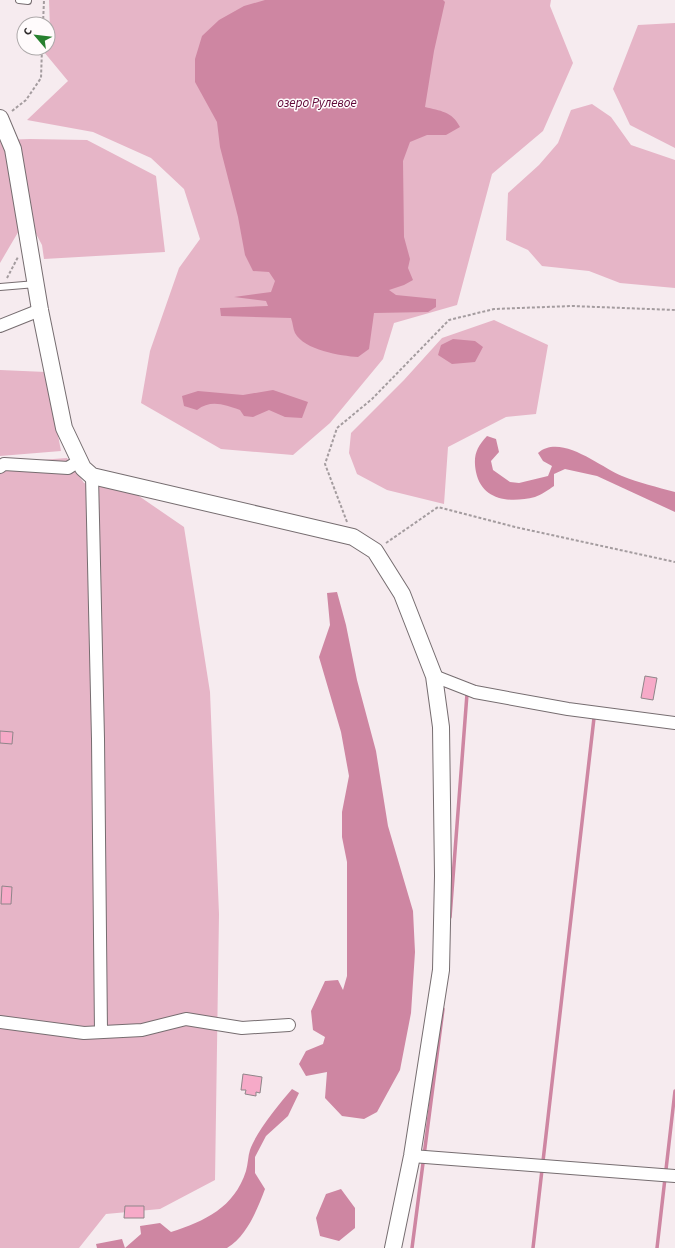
<svg xmlns="http://www.w3.org/2000/svg" width="675" height="1248" viewBox="0 0 675 1248" font-family="'Source Sans 3',sans-serif">
	<style>
		.green { fill: #e6b5c7 }
		.water { fill: #ce86a2 }
		.lines { fill: none; stroke-linecap: round; stroke-linejoin: round }
		.stream { stroke: #ce86a2; stroke-width: 3.5 }
		.building { fill: #f6aac8; stroke: #8f8589 }
		.service-casing { stroke: #766d70; stroke-width: 8 }
		.minor-casing { stroke: #766d70; stroke-width: 14 }
		.tertiary-casing { stroke: #766d70; stroke-width: 18 }
		.path { stroke: #a49c9f; stroke-width: 2; stroke-dasharray: 3 2; stroke-linecap: butt }
		.service { stroke: #fff; stroke-width: 6 }
		.minor { stroke: #fff; stroke-width: 12 }
		.tertiary { stroke: #fff; stroke-width: 16 }
		.labels { text-anchor: middle; dominant-baseline: central; stroke-width: 3; stroke-linejoin: round; paint-order: stroke }
		.water-label { font-size: 13px; font-style: italic; fill: #5f0737; stroke: #fffbfc }
	</style>
	<rect width="100%" height="100%" fill="#f6ebef"/>
	<path class="green" d="M49,0H551L550,6L573,63L543,131L492,174L457,305L394,323L383,359L330,423L293,455L221,449L141,403L150,351L179,268L200,239L184,189L151,158L93,132L27,120L68,81L44,52L45,48H48L50,30Z
		M675,23V148L630,125L613,89L638,25Z
		M592,104L611,117L631,145L675,160V288L620,283L589,271L542,266L528,250L506,240L508,193L539,165L558,143L571,110Z
		M30,139L87,140L156,176L165,252L44,259L42,245L27,217L0,263V140Z
		M494,320L548,345L536,414L506,417L448,447L444,504L387,490L357,474L349,453L351,433L404,380L442,338Z
		M0,370L46,372L61,451L0,456Z
		M67,458L84,483L133,492L184,527L210,692L219,914L215,1180L160,1209L106,1214L79,1248H0V463Z"/>
	<path class="water" d="M265,0H443L445,2L434,51L425,107C440,111 452,111 460,127L446,135H427L410,142L403,161L404,237L410,259L408,268L413,280L404,285L389,290L396,295L436,299V307L428,312L374,313L369,349L358,357C341,356 304,350 295,333C293,329 293,323 291,318L221,316L220,308L268,306L266,301L234,297L271,292L275,281L269,272L253,271L245,255L238,217L220,147L217,122L195,82V59L202,36L219,20L244,6Z
		M453,339L475,341L483,347L475,362L452,364L438,355L441,345Z
		M273,390L308,402L302,418L285,417L269,410L253,417L244,416L240,410C225,405 211,399 197,410L184,406L182,396L198,391L243,395Z
		M487,436L496,439L499,452L491,461L493,470L510,482L519,483L548,476L552,466L543,461L538,453C561,433 600,467 622,476C639,483 657,487 675,492V512L597,476L565,469L554,474V486C548,490 541,495 535,497C510,503 482,501 476,472C473,456 476,448 487,436Z
		M337,592L346,625L357,680L376,751L388,826L413,911L415,952L411,1013L400,1070L377,1112L364,1119L342,1116L325,1098L327,1072L306,1076L299,1064L306,1051L323,1044L325,1037L313,1030L311,1011L325,981L338,980L343,990L347,976V862L342,837V812L349,776L341,732L319,657L330,625L327,593Z
		M292,1089L299,1093L288,1116L266,1136L255,1157V1173L265,1189C257,1210 247,1236 227,1248H125L141,1234L140,1226L160,1223L171,1232C205,1221 234,1208 246,1171C248,1164 248,1156 250,1150C256,1132 279,1104 292,1089Z
		M341,1189L355,1208V1228L339,1241L320,1236L316,1218L326,1194Z
		M122,1239L125,1248H97L96,1244Z"/>
	<g class="lines">
		<path class="stream" d="M450,917L467,694
			M412,1248L443,1009
			M533,1248L594,718
			M657,1248L675,1091"/>
	</g>
	<path class="building" d="M645,676L657,678L653,700L641,698Z
		M0,731L13,732L12,744L0,743Z
		M2,886L12,887L11,904H1Z
		M243,1074L262,1077L260,1093L256,1092V1096L245,1094L246,1090H241Z
		M125,1206H144V1218H124Z"/>
	<g class="lines">
		<defs>
			<path id="service" d="M19,0L28,1
				M0,287L36,284"/>
			<path id="minor" d="M0,326L40,310
				M0,467L4,464L68,468L79,461
				M92,476L98,739L101,1032
				M434,676L475,692L568,709L675,723
				M0,1022L84,1033L142,1030L186,1019L242,1028L289,1025
				M412,1156L675,1176"/>
			<path id="tertiary" d="M0,118L13,149L40,310L64,428L83,468L92,476L353,537L375,551L402,594L434,676L441,727L443,876L441,970L412,1156L393,1248"/>
		</defs>
		<use href="#service" class="service-casing"/>
		<use href="#minor" class="minor-casing"/>
		<use href="#tertiary" class="tertiary-casing"/>
		<path class="path" d="M43,24L44,0
			M12,111L26,100L41,78L42,48
			M7,278L18,257
			M347,522L325,464L337,428L372,399L449,320L494,309L572,306L675,310
			M386,543L438,507L515,527L675,562"/>
		<use href="#service" class="service"/>
		<use href="#minor" class="minor"/>
		<use href="#tertiary" class="tertiary"/>
	</g>
	<g class="labels">
		<g class="water-label">
			<text x="317" y="103">озеро Рулевое</text>
		</g>
	</g>
	<g transform="translate(36 36) rotate(298)"><circle r="19" fill="#fffbfc" stroke="#ada9aa"/>
	<path d="M0-3L7 15L0 10L-7 15Z" fill="#27802f"/>
	<text y="-6" font-size="11" font-weight="bold" text-anchor="middle" fill="#312d2e">С</text>
	</g>
</svg>
